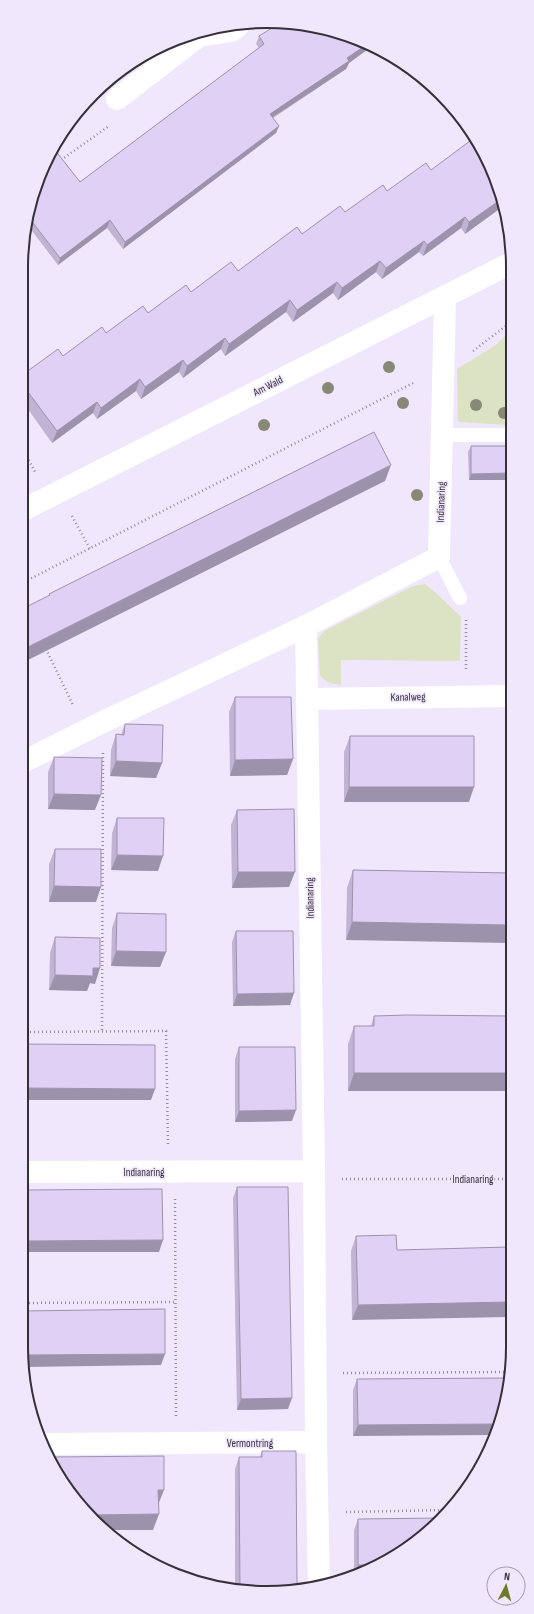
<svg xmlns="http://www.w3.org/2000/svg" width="534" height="1614" viewBox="0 0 534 1614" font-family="'Sofia Sans Condensed',sans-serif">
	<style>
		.green { fill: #dce3c5 }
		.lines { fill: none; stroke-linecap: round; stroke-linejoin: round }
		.path { stroke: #928c9b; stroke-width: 2.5; stroke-dasharray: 1 3; stroke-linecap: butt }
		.service { stroke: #fff; stroke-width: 14 }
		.minor { stroke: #fff; stroke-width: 22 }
		.secondary { stroke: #fff; stroke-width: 22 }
		.tree { fill: #887 }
		.wall { fill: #c1b3d4 }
		.shaded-wall { fill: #9d92ac }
		.building { fill: #e0d0f6; stroke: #9d92ac }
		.labels { text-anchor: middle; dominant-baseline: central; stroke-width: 3; stroke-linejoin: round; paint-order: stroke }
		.street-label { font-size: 11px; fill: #343139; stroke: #f0e7fc }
		.rim { fill: none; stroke: #343139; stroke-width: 2 }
	</style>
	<rect width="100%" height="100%" fill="#f0e7fc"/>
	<path class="green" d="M511,330L510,425L458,422L457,369L496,345Z
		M425,584L435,592L461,617L460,661L341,660V685L329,683L320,676L318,639L324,631L413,586Z"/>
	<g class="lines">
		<path class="path" d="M61,160L109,126
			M473,351L511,322
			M25,453L35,472
			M72,516L90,549
			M24,582L415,382
			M466,620V669
			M46,649L73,705
			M102,1030L103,753
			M22,1032L166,1031L168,1145
			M342,1179H508L509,1184
			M175,1199L176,1416
			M21,1303L176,1302
			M343,1373L508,1372
			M346,1512L447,1510"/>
		<path class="service" d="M442,435H510
			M439,557L460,598"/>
		<path class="minor" d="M117,99L199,36L231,31L238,26
			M307,699L510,696
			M23,762L103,722L306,626L439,557L445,297
			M314,1171L316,1442L319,1585
			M22,1172L314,1171L306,626
			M41,1444L316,1442"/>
		<path class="secondary" d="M25,509L511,263"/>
	</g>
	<g class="tree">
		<circle cx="389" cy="367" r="6"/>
		<circle cx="328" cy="388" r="6"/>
		<circle cx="403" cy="403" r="6"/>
		<circle cx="476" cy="405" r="6"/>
		<circle cx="504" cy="413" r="6"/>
		<circle cx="264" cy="425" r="6"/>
		<circle cx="417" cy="495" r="6"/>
	</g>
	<path class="wall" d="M315,26L371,47L349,63L346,69L273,118L279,126L276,133L123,249L107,228L58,265L26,223V219L55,150L80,182L259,48L256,44L259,36Z
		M431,170L502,207L465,234L461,228L423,256L419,252L382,279L376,272L338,300L333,293L293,322L286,312L225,356L221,349L183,378L179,372L141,399L136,391L97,419L93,413L52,443L25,405V373L63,356L106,333L191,292L238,271L302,234Z
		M471,446H510V480H469L468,452Z
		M235,697L293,759L287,775L230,776L229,712Z
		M125,724L162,763L156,778L110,776L111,750L116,734L121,735Z
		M350,736L469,802H344V752Z
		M54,757L95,810L48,809V772Z
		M237,810L289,887L232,888L231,825Z
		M117,818L158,871L111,870L112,833Z
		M55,849L96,902H49V864Z
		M353,870L509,873L346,940L347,888Z
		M117,913L166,952L160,967L111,966L112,928Z
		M236,931L290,1005L233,1006L232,942Z
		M55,937L95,984L90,983L87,991L49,990L50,953Z
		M374,1016H509L348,1091V1044L354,1026H371Z
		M239,1047L292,1121L235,1122V1059Z
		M237,1187L288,1409L237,1410L233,1198Z
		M356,1236L397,1250L352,1320L351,1251Z
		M508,1378L353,1436V1390L357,1379Z
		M262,1451L297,1587L235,1591V1469L239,1457H260Z
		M358,1519L417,1542L354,1573V1530Z"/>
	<path class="shaded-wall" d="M366,45L371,47L349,63L346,69L267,121L270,114L347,58Z
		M279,126L276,133L123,249L125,242Z
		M500,200L502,207L465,234L469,222Z
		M465,217L461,228L423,256L427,245Z
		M110,220L107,228L58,265L60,258Z
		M424,241L419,252L382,279L386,268Z
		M380,261L376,272L338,300L342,288Z
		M337,282L333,293L293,322L297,310Z
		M290,300L286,312L225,356L229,344Z
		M225,338L221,349L183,378L187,366Z
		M183,360L179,372L141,399L145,387Z
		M140,379L136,391L97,419L101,408Z
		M97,402L93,413L52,443L57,431Z
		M391,465L385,481L24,662V649Z
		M510,473V480H469L471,474Z
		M293,759L287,775L230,776L235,760Z
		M116,761L162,763L156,778L110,776Z
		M349,787H474L469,802H344Z
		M54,794L101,795L95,810L48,809Z
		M117,855L163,856L158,871L111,870Z
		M238,872H295L289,887L232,888Z
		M54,886L101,887L96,902H49Z
		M352,922L509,925V943L346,940Z
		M116,951L166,952L160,967L111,966Z
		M93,968H100L95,984L90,983L87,991L49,990L55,975Z
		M294,993L290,1005L233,1006L237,994Z
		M354,1073H509V1091H348Z
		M22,1088L155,1089L151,1100H22Z
		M296,1110L292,1121L235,1122L239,1111Z
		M163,1240L159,1252H21V1241Z
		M508,1302V1317L352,1320L358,1305Z
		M165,1354L161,1365L25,1367L23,1355Z
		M292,1398L288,1409L237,1410L241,1399Z
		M496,1424L492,1435L353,1436L358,1425Z
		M158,1490H164L158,1505Z
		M159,1514L153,1530H109L89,1515Z
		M358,1565H371L355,1573Z"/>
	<path class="building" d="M275,26H315L366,45L347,58L349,61L270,114L279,126L125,242L110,220L60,258L27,215L55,150L80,182L264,44L259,36Z
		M470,141L478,152L481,149L488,158L500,200L469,222L465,217L427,245L424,241L386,268L380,261L342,288L337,282L297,310L290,300L229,344L225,338L187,366L183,360L145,387L140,379L101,408L97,402L57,431L25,388V373L58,349L63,356L102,327L106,333L143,306L148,313L186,285L191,292L231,262L238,271L297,227L302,234L340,206L345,212L383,185L387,191L426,163L431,170Z
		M374,432L391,465L24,649V608L50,595L49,594L81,578Z
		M471,446H510V473L471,474Z
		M235,697H291L293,759L235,760Z
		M125,724L163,725L162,763L116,761V734L124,735Z
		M350,736H474V787H349Z
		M54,757L102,758L101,795L54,794Z
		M294,809L295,872H238L237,810Z
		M117,818H164L163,856L117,855Z
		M55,849H101V887L54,886Z
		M353,870L509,873V925L352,922Z
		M23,893H25L24,931H23Z
		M117,913L166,914V952L116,951Z
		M236,931H293L294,993L237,994Z
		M55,937L100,938V968H93V976L55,975Z
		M408,1015L509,1016V1073H354V1026H374V1016Z
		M22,1044L155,1045V1089L22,1088Z
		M239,1047H295L296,1110L239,1111Z
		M237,1187H288L292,1398L241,1399Z
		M162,1189L163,1240L21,1241L22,1190Z
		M396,1235L397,1250L509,1247L508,1302L358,1305L356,1236Z
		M165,1309V1354L23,1355L21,1347V1311Z
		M508,1378V1395L496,1424L358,1425L357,1379Z
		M262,1451H296L297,1587L240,1591L239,1457H262Z
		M164,1456V1490H158L159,1514L89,1515L82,1509L50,1457Z
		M439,1518L417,1542L371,1565H358V1519Z"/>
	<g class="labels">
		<g class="street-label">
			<text transform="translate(268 386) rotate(-27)">Am Wald</text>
			<text transform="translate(441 502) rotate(-88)">Indianaring</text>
			<text transform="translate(408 697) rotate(-1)">Kanalweg</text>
			<text transform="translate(310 898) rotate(-91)">Indianaring</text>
			<text x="144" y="1172">Indianaring</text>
			<text x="473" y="1179">Indianaring</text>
			<text x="250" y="1443">Vermontring</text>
		</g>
	</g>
	<path d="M0 0H534V1614H0ZM267 28H267A239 239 0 0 1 506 267V1347A239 239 0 0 1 267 1586H267A239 239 0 0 1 28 1347V267A239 239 0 0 1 267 28Z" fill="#f0e7fc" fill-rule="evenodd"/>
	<path class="rim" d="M267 28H267A239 239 0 0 1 506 267V1347A239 239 0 0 1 267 1586H267A239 239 0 0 1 28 1347V267A239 239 0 0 1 267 28Z"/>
	<g transform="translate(506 1586) rotate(6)"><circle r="19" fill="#f0e7fc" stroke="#a59eae"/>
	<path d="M0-3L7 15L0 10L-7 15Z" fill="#6e7c29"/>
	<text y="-6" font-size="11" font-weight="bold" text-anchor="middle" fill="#343139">N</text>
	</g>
</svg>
